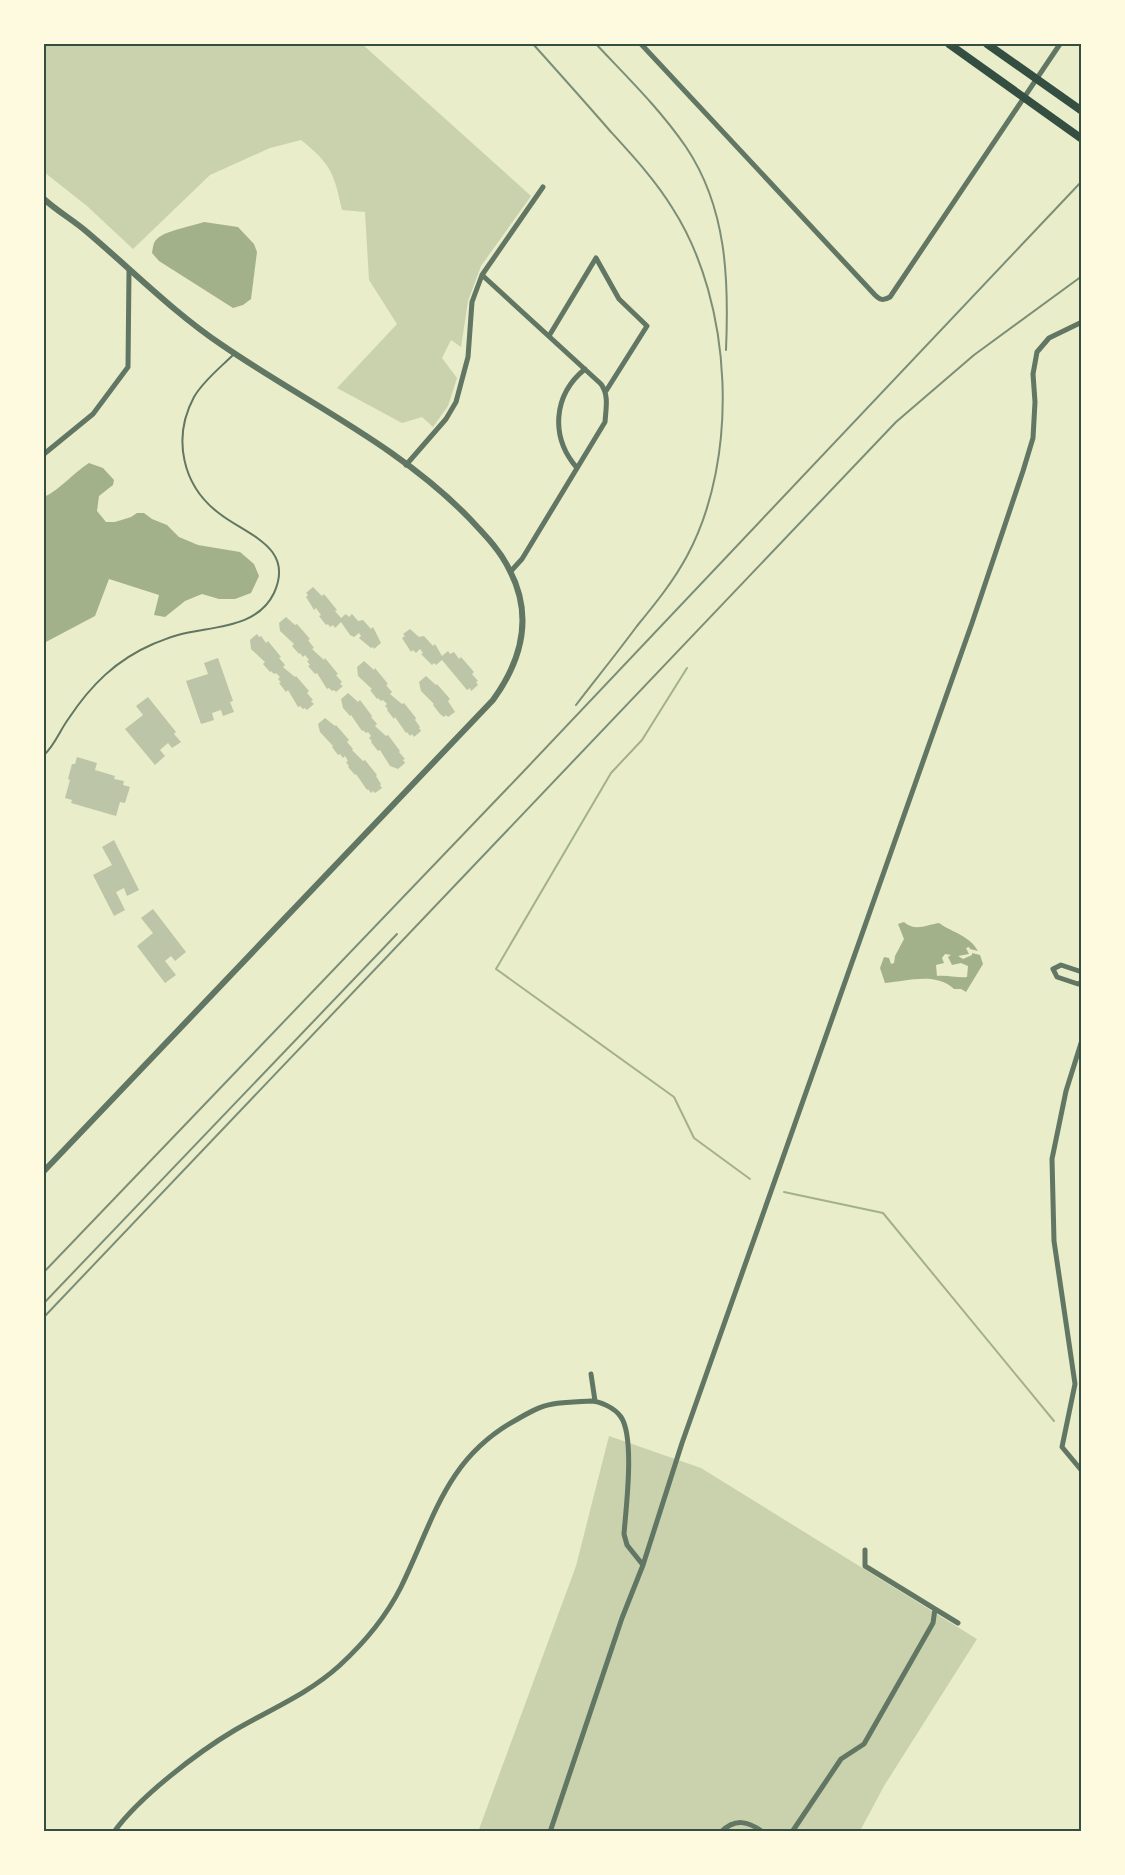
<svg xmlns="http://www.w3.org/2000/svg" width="1125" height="1875" viewBox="0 0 1125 1875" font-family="'Zilla Slab',serif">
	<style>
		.green { fill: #cad2ad }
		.water { fill: #a3b18a; fill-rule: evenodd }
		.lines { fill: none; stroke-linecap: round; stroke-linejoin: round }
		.stream { stroke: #a3b18a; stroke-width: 2 }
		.building { fill: #bcc5a7 }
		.service { stroke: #617663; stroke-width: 2 }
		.minor { stroke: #617663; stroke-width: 5 }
		.tertiary { stroke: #617663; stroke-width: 6 }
		.trunk { stroke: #344e41; stroke-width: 8 }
		.rail { stroke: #7c8e77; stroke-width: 2 }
		.neatline { fill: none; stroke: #344e41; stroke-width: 2 }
	</style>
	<rect width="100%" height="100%" fill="#e9edc9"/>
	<path class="green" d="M44,44H362L531,196L481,266L468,301L461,347L451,340L442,358L457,378L448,406L433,427L422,417L402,423L337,388L397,324L369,280L365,212L342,210C334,173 331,164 301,140L270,148L210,175L133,249L87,206L44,172Z
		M609,1436L701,1468L977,1639L884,1786L860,1831L478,1832L576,1566Z"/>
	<path class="water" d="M204,222L238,227L254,244L257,252L251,299L243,305L233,308L159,261L152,253C153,248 153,242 157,239C164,231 193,226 204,222Z
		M89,463L103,468L114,480L113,485L99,496L97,511L106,522H115L131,517L137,513H144L152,519L167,525L179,537L198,545L240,552L254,564L259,576L251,593L235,599H219L202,594L185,601L165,617L154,615L159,595L109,579L95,616L44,643V497C61,489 73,473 89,463Z
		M904,922C915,932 926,925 939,923C953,933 969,935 978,951L970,949L969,947L966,948L969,954L958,956L963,959L972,955V953L980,955L983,964L966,992L961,989H954C936,972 908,981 885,983L880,968L884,957L889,958L891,964L894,963L895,956L904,939L898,924ZM945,954L951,955L948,957L952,965L961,963L968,966L967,977C957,978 948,975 937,976L936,965L944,963L942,958Z"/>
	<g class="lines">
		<path class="stream" d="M687,668L642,740L611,773L496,969L674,1097L694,1138L750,1179
			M784,1192L883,1213L1054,1421"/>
	</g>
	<path class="building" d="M313,587L322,596L324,594L337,610L335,611L341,618L346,614L349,617L352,614L358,621L363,620L371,629L373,627L381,643L374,649L373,647L371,648L359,638L361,636L359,633L354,637L350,635L341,622L335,628L333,625L330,627L328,624L326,625L319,616L321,615L316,608L314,610L306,597L308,595L306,593Z
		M286,617L295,625L297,624L310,639L308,640L314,648L312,649L324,660L325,658L338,674L336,675L342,682L340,684L343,686L336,692L334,690L332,691L329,688L327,689L317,673L315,674L308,666L310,665L307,661L309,660L305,655L303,657L300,653L299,654L292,646L294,644L280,631L279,623Z
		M410,629L419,637L424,636L433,646L435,644L442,656L448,651L450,654L454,652L459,659L461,657L474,672L472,674L478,681L476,682L478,685L471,691L470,688L467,690L442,660L436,665L434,663L432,665L421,654L423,653L420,649L416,653L413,650L411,652L402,638L405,636L403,634Z
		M257,634L259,637L261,636L266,643L268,641L281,657L279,658L285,665L283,667L295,677L296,676L309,691L307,693L313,700L311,701L314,704L307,710L305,708L303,709L300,706L298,707L288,690L286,692L279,683L281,682L278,679L280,677L276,673L274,674L271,671L270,672L263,664L265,662L251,649L250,640Z
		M218,658L233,701L230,702L234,712L223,716L221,710L212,713L214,720L201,724L186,681L208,674L204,663Z
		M364,661L374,670L375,668L388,684L386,685L392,692L390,694L402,704L404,703L416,718L415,720L420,727L419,728L421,731L414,737L412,734L410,736L407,732L406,733L395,717L394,719L387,710L388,709L385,706L387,704L383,700L381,701L378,698L377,699L370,690L372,689L358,676L357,667Z
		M426,676L436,685L437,684L450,699L448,701L455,712L448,717L446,715L444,717L440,714L433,705L434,704L421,691L419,682Z
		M348,693L358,702L360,700L372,716L371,717L377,724L375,726L386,736L388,735L400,751L399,752L405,759L403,760L405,763L398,769L390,766L380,750L378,751L371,742L372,741L369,738L371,736L368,732L366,733L363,730L362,731L351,715L350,716L343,708L341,699Z
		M148,697L176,732L174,734L181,742L172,748L168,743L160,750L165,756L155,765L125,729L143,715L136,706Z
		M325,718L335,726L336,725L349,740L347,742L353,749L352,750L363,761L365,760L377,775L376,776L381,784L380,785L382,788L375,793L373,791L371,793L368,789L367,790L356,774L355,775L348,767L349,766L346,762L348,761L345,756L343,758L340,754L338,755L332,747L333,746L320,732L318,724Z
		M77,757L97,763L95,770L115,776L114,779L124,781L123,785L130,787L125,803L120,802L116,816L71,803L72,800L65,798L70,780L68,779L72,764H75Z
		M114,840L139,890L127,896L124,888L116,892L125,910L114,916L93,875L112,865L102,847Z
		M153,909L186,952L175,961L171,956L165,961L176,975L165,983L137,946L153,933L141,918Z"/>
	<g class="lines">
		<path class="service" d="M44,755C55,745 60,730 69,718C91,685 116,660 153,644C161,641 170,637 178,635C211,626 257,629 274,593C295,547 247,535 220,514C182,486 172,438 194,397C203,381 221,367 234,354"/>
		<path class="minor" d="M641,44L875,295C880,300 883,301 890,297L1060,44
			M549,336L596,258L619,299L647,326L606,391
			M44,454L93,414L128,367L129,271
			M406,465L446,419L456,402L468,357L472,302L482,275
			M577,468C550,437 553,395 585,369
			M511,571L522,559L605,422C606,408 609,395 601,384L482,275L543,187
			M1082,972L1061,965L1053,969L1057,977L1078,984L1082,982
			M1082,1040L1066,1091L1052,1159L1054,1241L1075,1384L1062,1447L1082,1471
			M591,1374L595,1401
			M935,1609L958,1623
			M114,1832C139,1797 198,1752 235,1730C271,1709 308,1694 339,1666C363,1644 386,1617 401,1587C434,1520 445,1459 516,1420C528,1413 540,1406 553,1404C565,1402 578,1402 590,1401C600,1401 615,1408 621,1417C635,1438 626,1508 624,1534L627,1545L643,1565
			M550,1832L622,1618L643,1565L682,1443L972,623L1023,471L1033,438L1035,402L1033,374L1037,352L1049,338L1082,322
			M721,1832C735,1818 748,1821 763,1832
			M792,1832L841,1759L864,1744L933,1623L935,1609L865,1566V1550"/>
		<path class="tertiary" d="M44,199C57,211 73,220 87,232C132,270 173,312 222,345C305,402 400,446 470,519C485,535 500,550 509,569C534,616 522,660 493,700L44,1171"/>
		<path class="trunk" d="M949,44L1082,139
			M987,44L1082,111"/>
		<path class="rail" d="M533,44C559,73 585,102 611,132C633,156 656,181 673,209C733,303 740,458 687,556C673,582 655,604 637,626C617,653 596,679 576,705
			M596,44C627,77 660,109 686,147C727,208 729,280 726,350
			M44,1272L522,773L1082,181
			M44,1303L397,934
			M44,1317L896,422L974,355L1082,276"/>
	</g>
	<rect width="1125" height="1875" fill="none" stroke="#fefae0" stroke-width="90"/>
	<rect x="45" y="45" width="1035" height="1785" class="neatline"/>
</svg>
